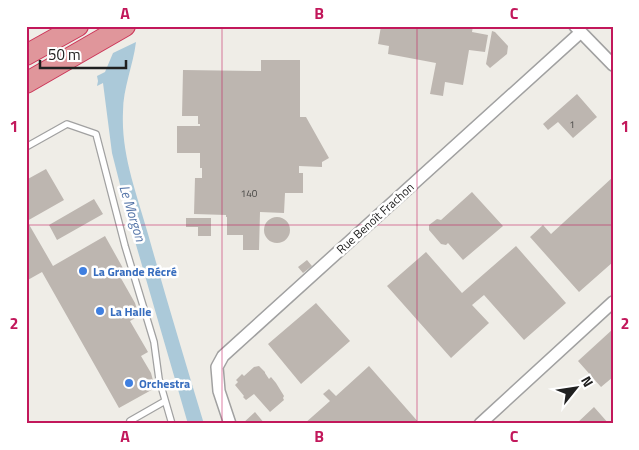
<svg xmlns="http://www.w3.org/2000/svg" width="639" height="450" viewBox="0 0 639 450" font-family="'Titillium Web',sans-serif">
	<style>
		.water { fill: #abc9d9 }
		.building { fill: #bdb6b0 }
		.lines { fill: none; stroke-linecap: round; stroke-linejoin: round }
		.lane-casing { stroke: #a1a1a1; stroke-width: 8 }
		.street-casing { stroke: #a1a1a1; stroke-width: 14 }
		.highway-casing { stroke: #cc3558; stroke-width: 22 }
		.lane { stroke: #fff; stroke-width: 5.5 }
		.street { stroke: #fff; stroke-width: 11 }
		.highway { stroke: #e0969b; stroke-width: 20 }
		.grid { fill: none; stroke: #c2185b; stroke-width: 1; stroke-opacity: 0.55 }
		.shop-dot { fill: #3f7fe0; stroke: #fff; stroke-width: 2 }
		.labels { text-anchor: middle; dominant-baseline: central; stroke-width: 5; stroke-linejoin: round; paint-order: stroke }
		.number-label { font-size: 10px; fill: #474644 }
		.street-label { font-size: 12px; fill: #202020; stroke: #fff }
		.shop-label { font-size: 12px; font-weight: bold; fill: #366cbe; stroke: #fff; text-anchor: start }
		.water-label { font-size: 14px; font-style: italic; fill: #5474a7; stroke: #fff }
		.neatline { fill: none; stroke: #c2185b; stroke-width: 2 }
		.grid-label { font-size: 16px; text-anchor: middle; font-weight: bold; fill: #c2185b }
	</style>
	<rect width="100%" height="100%" fill="#efede7"/>
	<path class="water" d="M136,42C133,66 123,88 123,112C121,155 137,194 148,234C166,298 185,361 204,424H188L130,224L112,153L103,83L97,86L98,81L97,76L105,72L113,53Z"/>
	<path class="building" d="M381,26H473L472,32L488,35L485,52L469,50L463,85L445,82L443,96L430,94L436,63L388,54L389,46L378,44Z
		M492,31L495,32L508,46L507,54L490,68L486,64Z
		M261,60H300V117H306L329,158L322,162V167L299,166V173H303V193H285L284,213L260,212L259,250H243V235H227V217H226V215L194,214L195,178H202V168H200V153H177V126H200V124H198V116H182L183,70L261,71Z
		M577,94L597,117L573,138L558,122L548,130L543,124Z
		M46,169L64,200L27,221L53,266L105,236L124,270L118,273L135,303L139,316L130,321L148,352L141,356L151,373L155,388L119,408L42,272L26,281V180Z
		M613,177V262L579,292L530,237L543,225L551,234Z
		M472,192L503,226L463,260L448,243L446,245L441,244L429,230V225L437,219L441,220Z
		M94,199L103,214L57,240L49,225Z
		M264 230a13 13 0 1 1 26 0a13 13 0 1 1-26 0Z
		M186,218H211V236H198V227H186Z
		M516,246L566,303L524,340L484,295L472,305L489,323L451,358L387,286L426,252L462,293Z
		M307,260L312,266L303,273L298,267Z
		M316,303L350,341L301,384L268,344Z
		M613,329V377L601,387L578,361Z
		M259,366L265,372V373L269,379L271,377L276,383L284,396L283,398L284,400L270,412L254,394L246,400L243,397L244,396L235,385L238,382L236,380L242,374L244,376L254,367Z
		M369,366L420,424H304L330,401L323,394L329,389L336,396Z
		M594,407L609,424H576Z
		M255,412L265,424H242Z"/>
	<g class="lines">
		<defs>
			<path id="lane" d="M26,147L67,124L96,134L125,246L154,342L159,379L172,424
				M130,421L165,401"/>
			<path id="street" d="M575,26L613,65
				M230,424L219,391L217,367L223,356L581,32
				M480,424L613,302"/>
			<path id="highway" d="M26,55L78,26
				M26,83L125,26"/>
		</defs>
		<use href="#lane" class="lane-casing"/>
		<use href="#street" class="street-casing"/>
		<use href="#highway" class="highway-casing"/>
		<use href="#lane" class="lane"/>
		<use href="#street" class="street"/>
		<use href="#highway" class="highway"/>
	</g>
	<path class="grid" d="M222,26V424M417,26V424M26,225H613"/>
	<g class="shop-dot">
		<circle cx="83" cy="271" r="5"/>
		<circle cx="100" cy="311" r="5"/>
		<circle cx="129" cy="383" r="5"/>
	</g>
	<g class="labels">
		<g class="number-label">
			<text x="572" y="124">1</text>
			<text x="249" y="193">140</text>
		</g>
		<g class="street-label">
			<text transform="translate(375 218) rotate(-42)">Rue Benoît Frachon</text>
		</g>
		<g class="shop-label">
			<text x="93" y="271">La Grande Récré</text>
			<text x="110" y="311">La Halle</text>
			<text x="139" y="383">Orchestra</text>
		</g>
		<g class="water-label">
			<text transform="translate(133 213) rotate(73)">Le Morgon</text>
		</g>
	</g>
	<rect width="639" height="450" fill="none" stroke="#ffffff" stroke-width="55"/>
	<g transform="translate(576 388) rotate(60)" stroke="#ffffff" stroke-width="4" paint-order="stroke">
	<path d="M0-4L9 19L0 12L-9 19Z" fill="#202020"/>
	<text y="-8" font-size="14" font-weight="bold" text-anchor="middle" fill="#202020">N</text>
	</g>
	<path d="M40 60v8h86v-8" fill="none" stroke="#202020" stroke-width="2.5"/>
	<text x="48" y="60" font-size="15" fill="#202020" stroke="#ffffff" stroke-width="4" paint-order="stroke">50 m</text>
	<rect x="28" y="28" width="584" height="394" class="neatline"/>
	<g class="grid-label">
		<text x="125" y="19">A</text>
		<text x="319" y="19">B</text>
		<text x="514" y="19">C</text>
		<text x="14" y="132">1</text>
		<text x="625" y="132">1</text>
		<text x="14" y="329">2</text>
		<text x="625" y="329">2</text>
		<text x="125" y="442">A</text>
		<text x="319" y="442">B</text>
		<text x="514" y="442">C</text>
	</g>
</svg>
